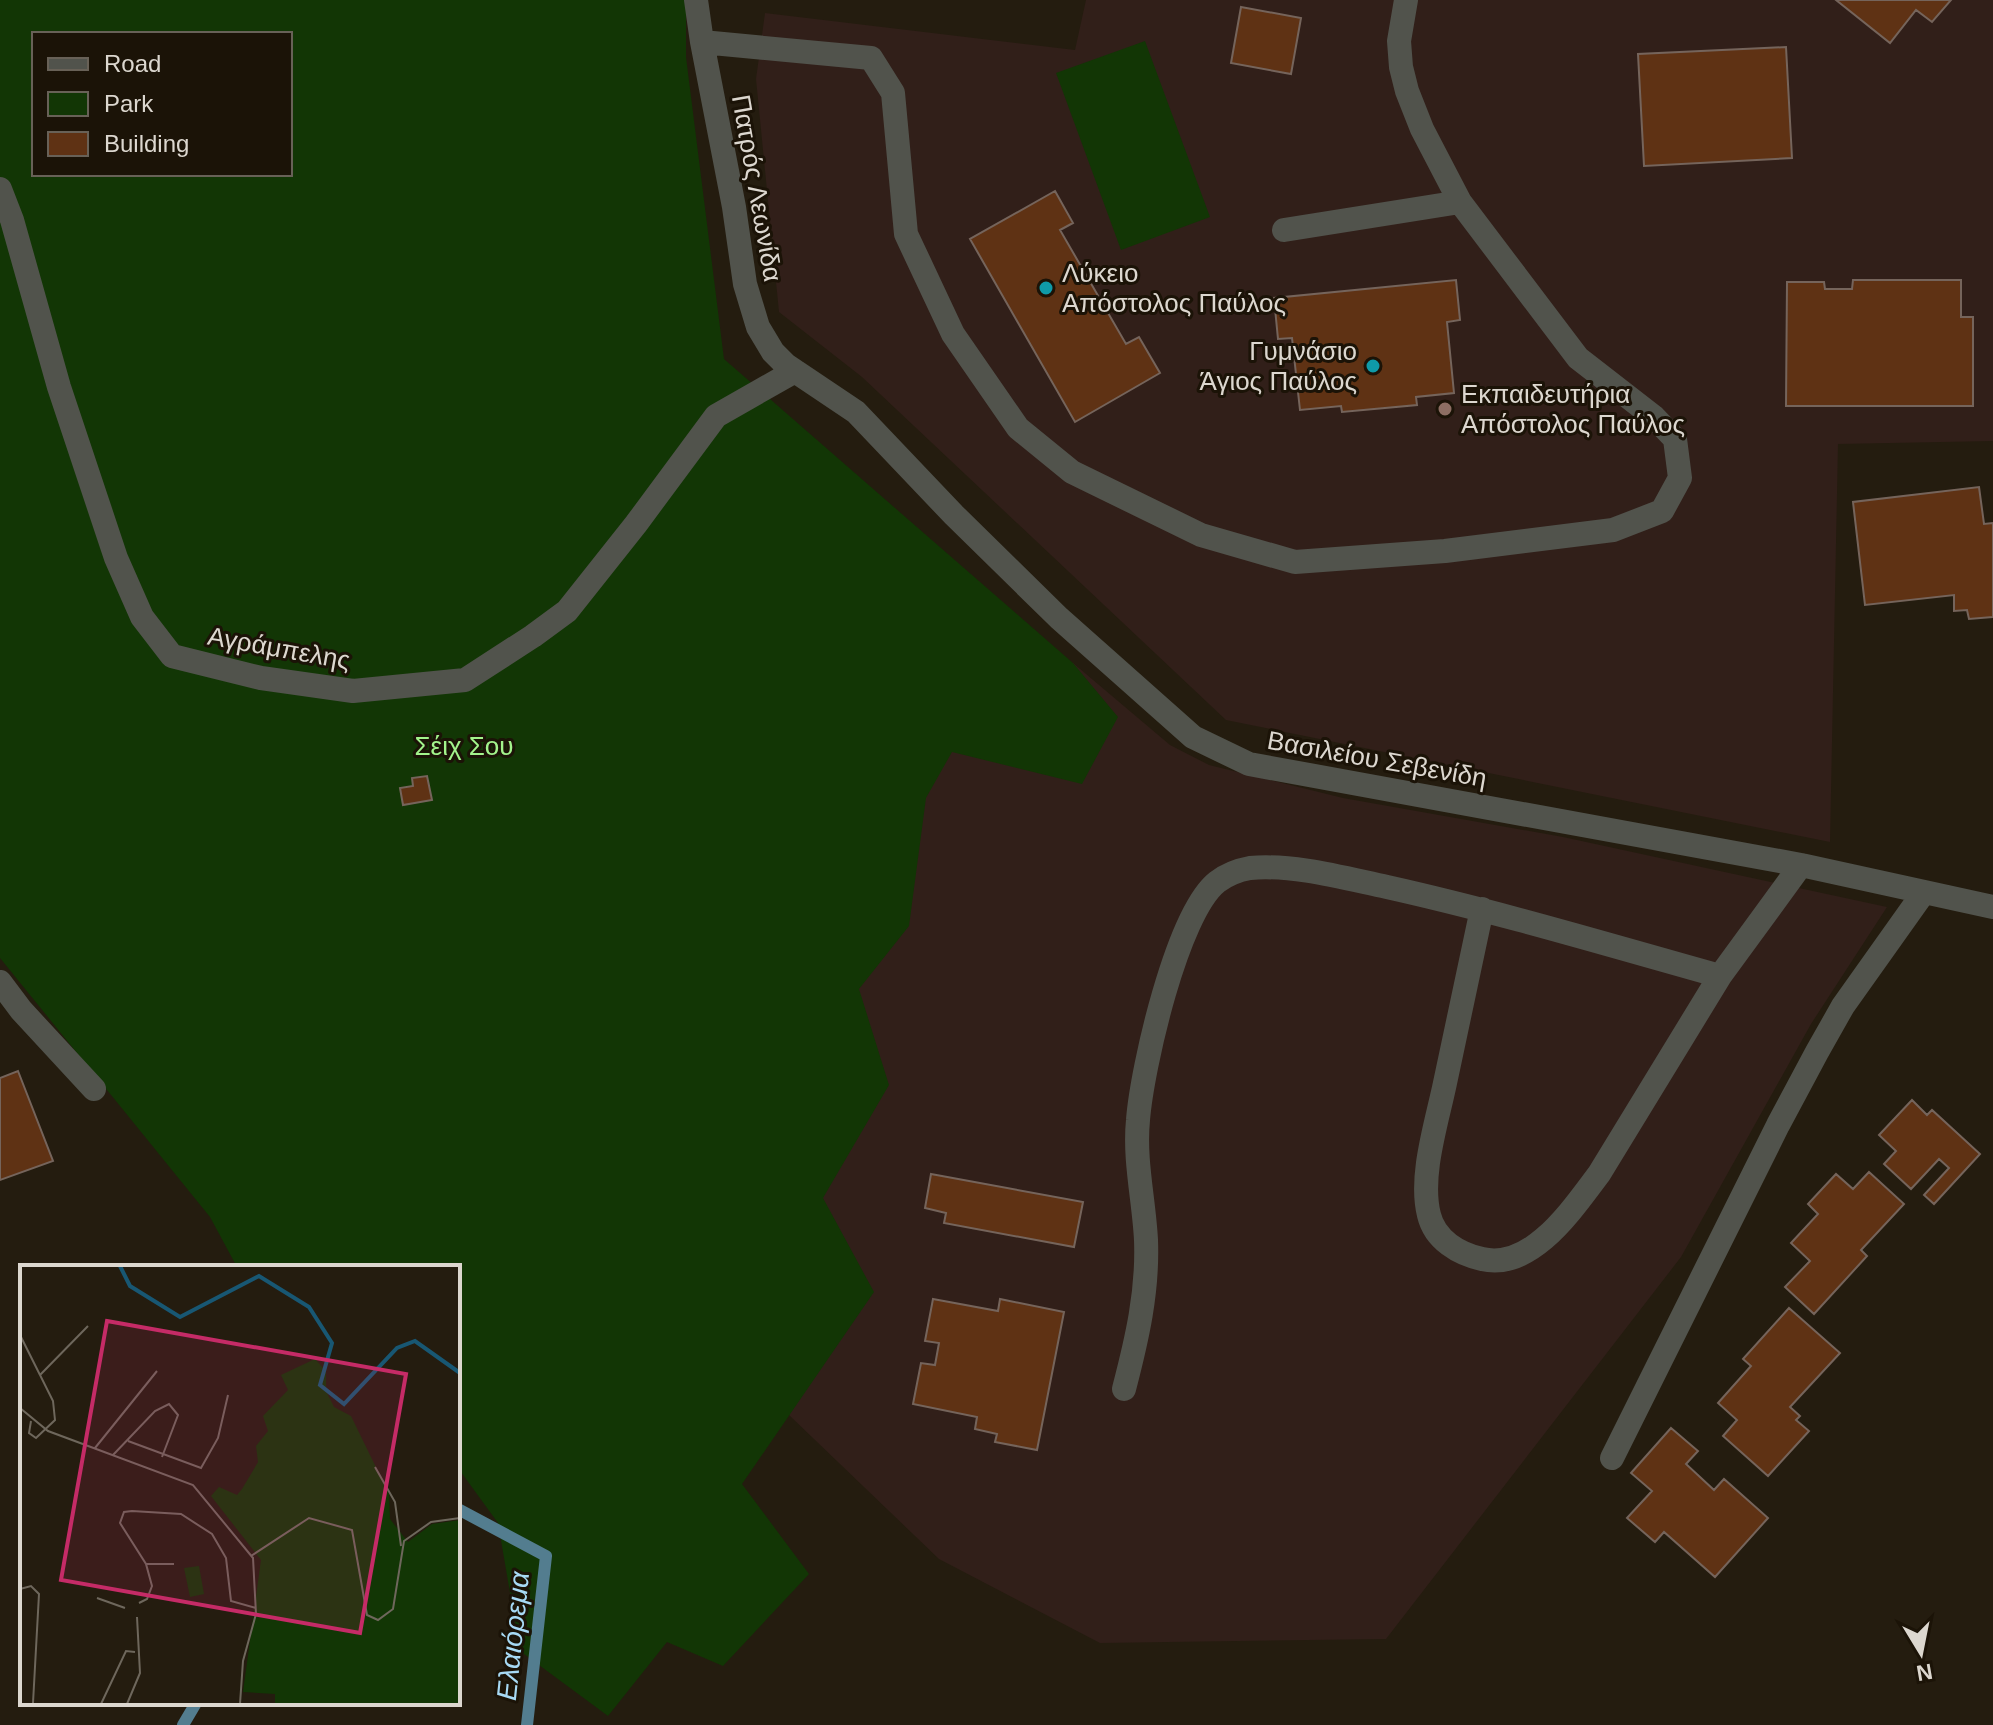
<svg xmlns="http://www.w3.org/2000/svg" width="1993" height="1725" viewBox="0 0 1993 1725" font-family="Arial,sans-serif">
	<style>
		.education { fill: #311f19 }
		.green { fill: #123605; fill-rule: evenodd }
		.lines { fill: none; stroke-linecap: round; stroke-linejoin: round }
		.stream { stroke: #537d8f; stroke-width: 12 }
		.building { fill: #5f3214; stroke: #75645b; stroke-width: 2 }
		.minor { stroke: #51534c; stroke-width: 24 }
		.culture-dot { fill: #0f9aa8; stroke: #1b1307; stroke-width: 3 }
		.education-dot { fill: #8d6e63; stroke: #1b1307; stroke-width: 3 }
		.labels { text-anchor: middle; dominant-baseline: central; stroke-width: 6; stroke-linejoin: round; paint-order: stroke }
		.street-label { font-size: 26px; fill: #dcd7cf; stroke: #1b1307 }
		.poi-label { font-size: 26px; fill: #dcd7cf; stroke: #1b1307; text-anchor: start }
		.park-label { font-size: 26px; fill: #a3f48c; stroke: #1b1307 }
		.water-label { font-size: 28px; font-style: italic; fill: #a7d9f4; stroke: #1b1307 }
		.inset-river { fill: none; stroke: #185773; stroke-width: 4 }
		.inset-road { fill: none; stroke: #6e675c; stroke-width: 2 }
		.view { fill: #c52b67; fill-opacity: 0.15; stroke: #c52b67; stroke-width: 4 }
		.inset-edge { fill: none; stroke: #dcd7cf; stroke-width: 4 }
	</style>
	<rect width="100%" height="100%" fill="#241c0f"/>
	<path class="education" d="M1086,0H1993V441L1838,444L1830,842L1226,720L862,377L779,312L756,79L765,13L1075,50Z
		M1073,663L1170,745L1209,765L1343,798L1563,837L1887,907L1811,1024L1681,1257L1386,1639L1100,1643L939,1559L789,1415L846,874L923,727Z"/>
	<path class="green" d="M0,0H686V57L724,359L1073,663L1118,717L1082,784L952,752L926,798L909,926L859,989L889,1085L823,1198L874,1292L742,1484L809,1574L723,1666L667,1642L608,1716L520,1651L498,1523L458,1468V1267H237L210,1217L0,958ZM34,34H290V174H34Z
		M1145,41L1210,217L1121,250L1056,73Z"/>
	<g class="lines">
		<path class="stream" d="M458,1509L546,1556L527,1725
			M183,1725L196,1703"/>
	</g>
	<path class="building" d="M1836,0H1951L1932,22L1916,10L1890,43Z
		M1241,7L1301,18L1291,74L1231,63Z
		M1786,47L1792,158L1644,166L1638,54Z
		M1055,191L1073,223L1060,230L1126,344L1139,337L1160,373L1075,422L970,239Z
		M1456,280L1460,320L1447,322L1454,393L1416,397L1417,405L1342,412L1341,406L1300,410L1292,338L1278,339L1274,298Z
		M1853,280H1961V317H1973V406H1786L1787,282H1824L1825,289H1852Z
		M1979,487L1984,524L1993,523V617L1969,619L1967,610L1954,611V595L1865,605L1853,502Z
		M427,776L432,800L403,805L400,788L413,786L412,778Z
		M18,1071L53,1161L0,1180V1078Z
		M1912,1100L1927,1115L1932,1110L1980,1154L1934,1204L1924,1195L1949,1168L1939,1159L1911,1189L1884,1164L1896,1151L1879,1135Z
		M1869,1172L1904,1204L1861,1250L1867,1256L1814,1314L1785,1287L1810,1261L1791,1243L1818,1214L1808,1204L1836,1174L1853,1189Z
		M931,1174L1083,1202L1074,1247L944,1223L946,1213L925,1208Z
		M933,1299L998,1311L1000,1299L1064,1312L1037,1450L995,1442L997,1434L975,1429L977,1417L913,1404L921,1363L935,1365L939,1343L925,1341Z
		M1789,1308L1840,1353L1790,1407L1800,1416L1796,1420L1809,1431L1768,1476L1723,1436L1737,1420L1718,1403L1751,1366L1743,1359Z
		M1671,1428L1698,1451L1686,1464L1714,1490L1724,1479L1768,1518L1715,1577L1664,1532L1655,1542L1627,1518L1652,1491L1631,1473Z"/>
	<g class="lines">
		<path class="minor" d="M696,0L702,42L734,207L745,284L758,327L773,352L786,365L856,412L954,515L1059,618L1193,737L1249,764L1801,865L1993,907
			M702,42L871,58L893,93L906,234L953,334L1018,428L1072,472L1201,535L1295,562L1445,551L1613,530L1662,511L1680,478L1675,439L1654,417L1578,358L1460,202L1422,129L1407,91L1401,67L1399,41L1406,0
			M0,189L12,220L59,387L116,558L142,617L172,656L261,678L353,691L465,680L533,636L567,611L636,524L716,416L795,371
			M1284,230L1460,202
			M1482,909C1470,967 1457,1025 1445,1083C1437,1122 1419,1176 1429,1215C1435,1240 1459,1254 1482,1259C1532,1271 1573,1208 1599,1174L1720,976L1801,865
			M0,982L21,1010L94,1089
			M1124,1389C1137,1339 1148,1292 1146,1240C1144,1200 1134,1160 1138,1120C1142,1068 1177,914 1217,882C1226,875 1239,870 1250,868C1294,864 1344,878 1387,887C1499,912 1609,945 1720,976
			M1612,1458L1778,1125L1817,1052L1843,1006L1924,892"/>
	</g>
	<g class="culture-dot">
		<circle cx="1046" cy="288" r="8"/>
		<circle cx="1373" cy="366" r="8"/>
	</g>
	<circle class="education-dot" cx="1445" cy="409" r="8"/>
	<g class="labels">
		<g class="street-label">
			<text transform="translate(757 188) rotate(80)">Πατρός Λεωνίδα</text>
			<text transform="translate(279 648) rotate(10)">Αγράμπελης</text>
			<text transform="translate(1377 759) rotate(10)">Βασιλείου Σεβενίδη</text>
		</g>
		<g class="poi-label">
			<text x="1062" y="273">Λύκειο<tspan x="1062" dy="30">Απόστολος Παύλος</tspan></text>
			<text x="1357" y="351" text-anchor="end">Γυμνάσιο<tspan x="1357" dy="30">Άγιος Παύλος</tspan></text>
			<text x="1461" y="394">Εκπαιδευτήρια<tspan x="1461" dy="30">Απόστολος Παύλος</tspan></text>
		</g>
		<g class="park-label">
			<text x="464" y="746">Σέιχ Σου</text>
		</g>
		<g class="water-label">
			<text transform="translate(513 1636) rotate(-84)">Ελαιόρεμα</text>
		</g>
	</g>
	<g transform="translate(20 1265)">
		<rect width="440" height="440" fill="#241c0f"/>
		<path d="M295,94L306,106V126L314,142L331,151L369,229L370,254L388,277L412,259L440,255V439H255V429L223,427L241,295L191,231L199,222L217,230L222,224L238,197L236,181L248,166L243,151L268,125L261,110ZM179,301L184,329L170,332L164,303Z" fill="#123605"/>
		<path class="inset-river" d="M100,1L110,21L160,52L239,11L289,42L312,78L300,120L324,139L377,83L395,76L440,108"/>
		<path class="inset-road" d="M0,70L20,110M0,143L28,166L173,220L233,293L236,349L223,396L220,439M11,156L9,168L16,173L35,155L33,136L20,110L68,61M108,176L181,203L198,173L208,130M75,183L137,106M93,190L135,146L149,139L158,150L142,192M355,202L375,237L381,281M231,291L289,253L332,265L347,350L358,355L373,344L384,276L411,257L440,253M126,299H154M0,324L11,321L19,329L13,438M77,333L105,343M119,338L127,334L132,321L126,299L100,258L104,247L112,246L161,249L192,269L206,293L211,336L236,343M81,439L106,386L115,387M107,439L120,408L117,352"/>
		<path class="view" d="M87,56L386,109L340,368L41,315Z"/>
		<rect width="440" height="440" class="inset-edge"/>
	</g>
	<rect x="32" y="32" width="260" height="144" fill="#1b1307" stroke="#686157" stroke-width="2"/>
	<rect x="48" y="58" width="40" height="12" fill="#51534c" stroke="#686157" stroke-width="2"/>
	<text x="104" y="72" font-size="24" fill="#dcd7cf">Road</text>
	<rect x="48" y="92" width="40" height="24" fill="#123605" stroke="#686157" stroke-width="2"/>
	<text x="104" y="112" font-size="24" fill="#dcd7cf">Park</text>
	<rect x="48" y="132" width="40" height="24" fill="#5f3214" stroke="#686157" stroke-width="2"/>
	<text x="104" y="152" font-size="24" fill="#dcd7cf">Building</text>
	<g transform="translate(1921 1653) rotate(170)" stroke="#1b1307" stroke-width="6" paint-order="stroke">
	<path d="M0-6L14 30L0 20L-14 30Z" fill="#dcd7cf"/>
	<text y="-12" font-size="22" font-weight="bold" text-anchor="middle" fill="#dcd7cf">N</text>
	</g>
</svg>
